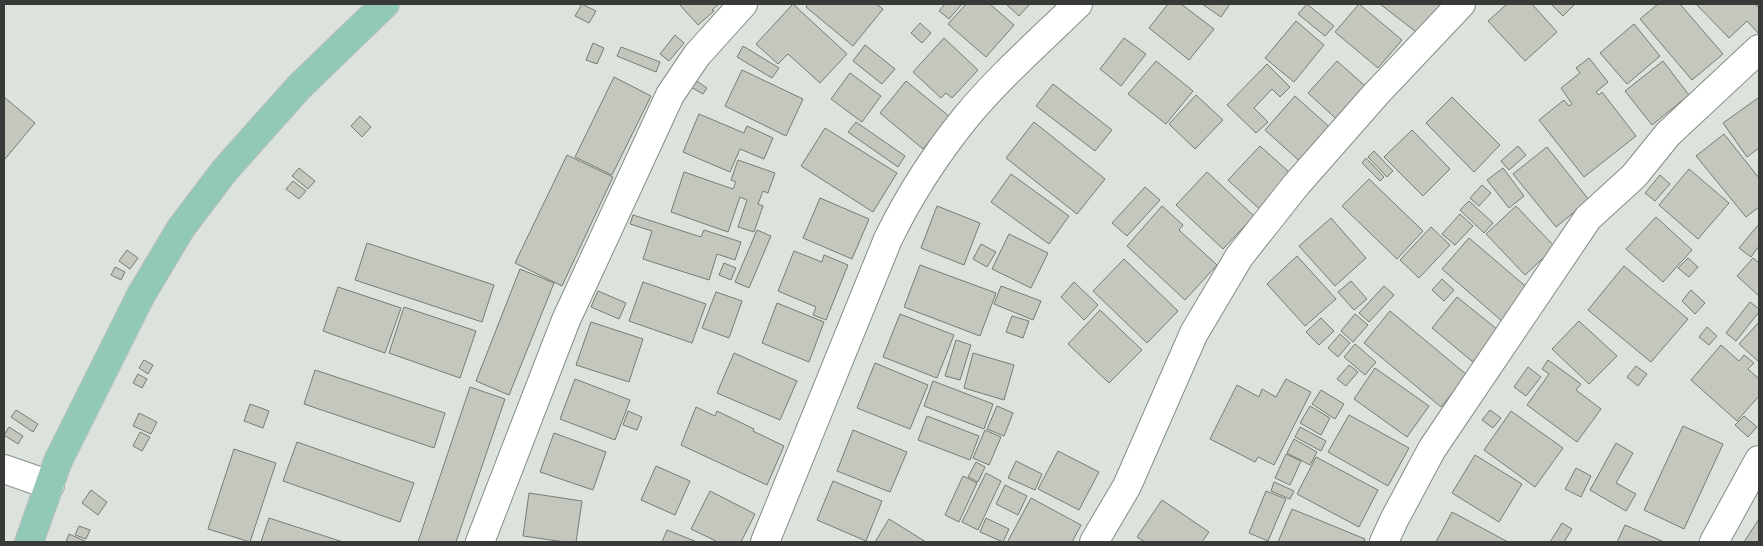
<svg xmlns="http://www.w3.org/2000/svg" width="1763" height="546" viewBox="0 0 1763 546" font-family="Mulish,sans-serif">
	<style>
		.building { fill: #c4c7be; stroke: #797c73 }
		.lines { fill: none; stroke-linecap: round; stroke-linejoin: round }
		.minor-casing { stroke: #858d86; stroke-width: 30 }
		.primary-casing { stroke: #bfc0bf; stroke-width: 30 }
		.minor { stroke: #fff; stroke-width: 28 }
		.primary { stroke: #91c8b8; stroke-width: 28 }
	</style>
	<rect width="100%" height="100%" fill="#dbe3dc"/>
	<path class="building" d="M582,4L596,11L589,23L575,16Z
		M679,4H719L712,10L714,11L698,25Z
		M793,4L847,54L820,83L788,54L778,64L756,44Z
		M808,4H876L883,9L853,46L806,7Z
		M945,4H962L949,19L939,11Z
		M966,4H990L1014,25L986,57L948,24Z
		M1006,4H1030L1019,16Z
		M1168,4H1181L1214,29L1189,60L1149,28Z
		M1202,4H1230L1221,17Z
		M1307,4L1334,26L1325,36L1298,14Z
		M1359,4L1402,40L1378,68L1335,32Z
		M1380,4H1452L1429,42Z
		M1507,4H1532L1557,32L1525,61L1488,21Z
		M1551,4H1575L1563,16Z
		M1658,4H1680L1723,54L1692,80L1640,19Z
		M1696,4H1755L1758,7L1759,5V32L1758,33L1747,21L1729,38Z
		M1296,21L1324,45L1294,82L1265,58Z
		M920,23L931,33L922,43L911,33Z
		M1634,24L1660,56L1627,84L1600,53Z
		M675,35L684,43L669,61L660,54Z
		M944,38L978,70L952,98L946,93L941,98L913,72Z
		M1124,38L1146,54L1121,86L1100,69Z
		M593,43L604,48L597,64L586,60Z
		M865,45L895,69L882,84L853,61Z
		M743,46L779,68L772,78L737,57Z
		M621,47L660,62L656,72L617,56Z
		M1589,58L1608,82L1596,92L1599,95L1602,92L1636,136L1584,177L1539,120L1564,100L1569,106L1572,104L1561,88L1580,73L1576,68Z
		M1156,61L1193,91L1166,124L1128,94Z
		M1337,61L1373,93L1343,125L1308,93Z
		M1663,61L1689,95L1652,125L1625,91Z
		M1267,64L1290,87L1280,97L1272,89L1254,108L1268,122L1256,133L1227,105Z
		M742,70L803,99L786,136L725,106Z
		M850,73L881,96L862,122L831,99Z
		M614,77L651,96L612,175L575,157Z
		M695,80L707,88L703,94L691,87Z
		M906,81L950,117L923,149L880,113Z
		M1053,84L1112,130L1095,151L1036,106Z
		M1196,95L1223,120L1195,149L1169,124Z
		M1295,96L1335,132L1305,166L1265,130Z
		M4,97L35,123L5,159L4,157Z
		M1452,97L1500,145L1474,172L1426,123Z
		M1758,98L1759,100V148L1747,157L1723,123Z
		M699,114L744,133L747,126L773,138L764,159L740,149L730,172L683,152Z
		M360,116L371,127L362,137L351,126Z
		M856,122L905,156L898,167L848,132Z
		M1034,122L1105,179L1077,214L1006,158Z
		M825,128L897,173L873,212L801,166Z
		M1412,130L1450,169L1423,196L1384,157Z
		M1724,134L1759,178V207L1746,217L1696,156Z
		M1260,146L1298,180L1266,215L1228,180Z
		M1518,146L1526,155L1509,170L1501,161Z
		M1547,147L1589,200L1556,227L1513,174Z
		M1374,151L1393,171L1387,177L1368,157Z
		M567,155L613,177L562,286L515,263Z
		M1366,158L1384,177L1380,181L1362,163Z
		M738,160L775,173L768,193L763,191L758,204L763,206L754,232L738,227L747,200L740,197L728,232L671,212L684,172L733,189L736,182L731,180Z
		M299,168L315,181L308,189L292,176Z
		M1503,168L1524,196L1509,208L1487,180Z
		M1689,169L1729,203L1698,239L1659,205Z
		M1207,172L1254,216L1223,249L1176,205Z
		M1011,174L1069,216L1049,244L991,202Z
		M1660,175L1670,184L1655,201L1645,193Z
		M1369,179L1423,231L1397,259L1342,206Z
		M293,181L306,191L299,199L286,189Z
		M1482,185L1491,193L1479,206L1470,198Z
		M1145,187L1160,200L1127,236L1112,223Z
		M820,198L869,219L852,259L803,238Z
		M1469,201L1493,223L1484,233L1460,210Z
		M937,206L980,223L964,265L921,248Z
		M1162,206L1183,225L1179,230L1217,265L1185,300L1127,246Z
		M1516,206L1555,247L1525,275L1486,234Z
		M1460,214L1473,226L1455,245L1442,234Z
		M633,215L701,237L704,230L741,242L735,260L717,254L709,280L643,259L652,231L630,224Z
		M1656,217L1692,250L1663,282L1626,249Z
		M1331,218L1366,258L1335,286L1299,246Z
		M1759,224V246L1751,257L1739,248Z
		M1431,227L1450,245L1419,278L1400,260Z
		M757,230L771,236L749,288L735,282Z
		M1009,234L1048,253L1031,288L992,269Z
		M1469,238L1530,290L1503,322L1442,269Z
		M367,243L494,285L482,322L355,280Z
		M981,244L996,252L987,267L973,259Z
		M127,250L138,258L130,269L119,261Z
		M794,251L822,262L824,255L848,265L826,320L813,315L816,307L778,291Z
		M1297,256L1336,299L1305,326L1267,284Z
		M1688,258L1698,267L1689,277L1678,268Z
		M1753,258L1759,263V296L1737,276Z
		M1124,259L1178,311L1147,343L1093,291Z
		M724,263L736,268L731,280L719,275Z
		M920,265L996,293L980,336L904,307Z
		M1624,266L1688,319L1651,362L1588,310Z
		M115,267L125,272L121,280L111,275Z
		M520,269L554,283L509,395L476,381Z
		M1442,279L1454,290L1444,301L1432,290Z
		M1351,281L1367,299L1354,310L1338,292Z
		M643,282L706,304L692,343L629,321Z
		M1074,282L1098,305L1084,320L1061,297Z
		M1001,286L1041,301L1033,320L994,304Z
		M1384,286L1394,295L1369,322L1359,313Z
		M338,287L401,308L385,353L323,331Z
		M1691,290L1705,303L1695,314L1682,301Z
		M598,291L626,303L619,319L591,307Z
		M716,292L742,301L729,338L702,328Z
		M1457,297L1498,330L1473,362L1432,328Z
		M1750,302L1759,309V312L1736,341L1726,333Z
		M777,303L824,322L809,362L762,343Z
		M404,307L476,331L460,378L389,353Z
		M1100,310L1142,350L1109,383L1068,344Z
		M1390,311L1467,375L1441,407L1364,343Z
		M900,314L954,335L937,378L883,357Z
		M1355,314L1368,325L1353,342L1341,331Z
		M1012,316L1029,321L1023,338L1006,332Z
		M1321,318L1334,331L1319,345L1306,332Z
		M1579,321L1617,356L1589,384L1552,349Z
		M591,322L643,339L629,382L576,365Z
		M1759,322V362L1739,344Z
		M1707,327L1717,336L1709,345L1699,337Z
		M1340,334L1350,343L1338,357L1328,348Z
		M956,340L971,345L960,380L945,376Z
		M1355,344L1376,362L1365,375L1344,357Z
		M1721,345L1739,361L1744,355L1754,363L1748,369L1759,379V396L1737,421L1691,380Z
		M734,353L797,381L780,420L717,393Z
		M973,353L1014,365L1004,400L964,388Z
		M144,360L153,365L148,374L139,368Z
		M1548,360L1581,384L1576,390L1601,409L1577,442L1527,405L1549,374L1542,369Z
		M875,363L928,385L910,429L857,408Z
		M1349,365L1358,372L1346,386L1337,379Z
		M1636,366L1647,374L1638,386L1627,377Z
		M1528,367L1541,377L1526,396L1514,387Z
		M1375,368L1429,406L1407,437L1354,399Z
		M315,370L445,413L434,448L304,404Z
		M138,374L147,379L142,388L133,383Z
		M575,379L630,400L615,440L560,419Z
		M1286,379L1311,392L1274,465L1258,457L1255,462L1210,439L1237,385L1259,397L1262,389L1276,397Z
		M933,381L993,404L984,429L924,406Z
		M470,387L505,399L456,542H418Z
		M1321,390L1344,404L1335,419L1312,404Z
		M250,404L269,411L263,428L244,421Z
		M997,406L1013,413L1004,436L987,429Z
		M1310,406L1330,418L1321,435L1300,423Z
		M696,407L715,416L717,411L754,429L753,431L784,446L767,485L681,445Z
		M16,410L38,424L33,432L11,417Z
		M1490,410L1501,418L1493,428L1482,420Z
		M628,411L642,417L637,430L623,425Z
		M1511,411L1563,448L1535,487L1484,450Z
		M139,413L157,422L151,434L133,426Z
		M1349,415L1409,448L1388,486L1328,452Z
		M927,416L979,436L970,460L918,440Z
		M1744,416L1757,427L1748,437L1735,425Z
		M1683,426L1723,444L1684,529L1644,510Z
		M9,427L23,436L18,444L4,435Z
		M1300,427L1326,441L1321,451L1295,437Z
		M853,430L907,452L890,492L837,471Z
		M985,430L1001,437L989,465L973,458Z
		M140,432L150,437L142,451L133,446Z
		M554,433L606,452L593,490L540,472Z
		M1294,439L1317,452L1310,465L1287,453Z
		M297,442L414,483L400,522L283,481Z
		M1616,443L1633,453L1616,483L1636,494L1626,511L1590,490Z
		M234,449L276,463L250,542L208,529Z
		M1058,451L1099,472L1079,510L1038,489Z
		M1286,454L1301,461L1290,485L1275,478Z
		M1475,455L1522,484L1499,522L1452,493Z
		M1316,457L1378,490L1359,527L1297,494Z
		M1016,461L1042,474L1035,490L1008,478Z
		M976,462L985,467L978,482L968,477Z
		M656,466L690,481L675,515L641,500Z
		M1576,468L1591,476L1581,497L1565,489Z
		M986,473L1001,481L978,530L962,522Z
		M963,476L977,483L959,522L945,515Z
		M833,481L882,501L866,541L817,520Z
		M1274,482L1294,491L1290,499L1271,491Z
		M1005,485L1027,496L1018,515L996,504Z
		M91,490L107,502L98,515L82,503Z
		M710,491L755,514L741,542H718L691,529Z
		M1266,491L1286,499L1268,541L1249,533Z
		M529,493L582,501L576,542H565L523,536Z
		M1031,498L1081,525L1072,542H1011L1008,541Z
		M1162,500L1209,532L1202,542H1145L1137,537Z
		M1292,509L1365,539L1364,542H1278Z
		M1452,512L1508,542H1436Z
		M269,518L343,542H261Z
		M986,518L1009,529L1003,542L980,532Z
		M889,519L926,542H875Z
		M1759,519V542H1744Z
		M1562,523L1572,529L1564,542H1550Z
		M1625,525L1664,542H1617Z
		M79,526L90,530L86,539L75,535Z
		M667,530L697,542H662Z
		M69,534L87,542H66Z"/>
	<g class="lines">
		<defs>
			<path id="minor" d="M4,469L50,485
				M480,542L566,320L670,95L697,55L743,4
				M765,542L888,239C909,196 936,154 966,117C1000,76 1040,41 1078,4
				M1094,542L1127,486L1194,333L1239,257L1296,185L1376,94L1461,4
				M1384,542L1394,520L1432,449L1588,218L1634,176L1668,134L1759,49
				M1714,542L1759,460"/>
			<path id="primary" d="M29,542L58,461L141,295L181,228L225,170L299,87L385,4"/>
		</defs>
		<use href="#minor" class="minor-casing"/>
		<use href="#primary" class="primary-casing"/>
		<use href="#minor" class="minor"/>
		<use href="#primary" class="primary"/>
	</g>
	<rect width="1763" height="546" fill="none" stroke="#373a37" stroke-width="10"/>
</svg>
